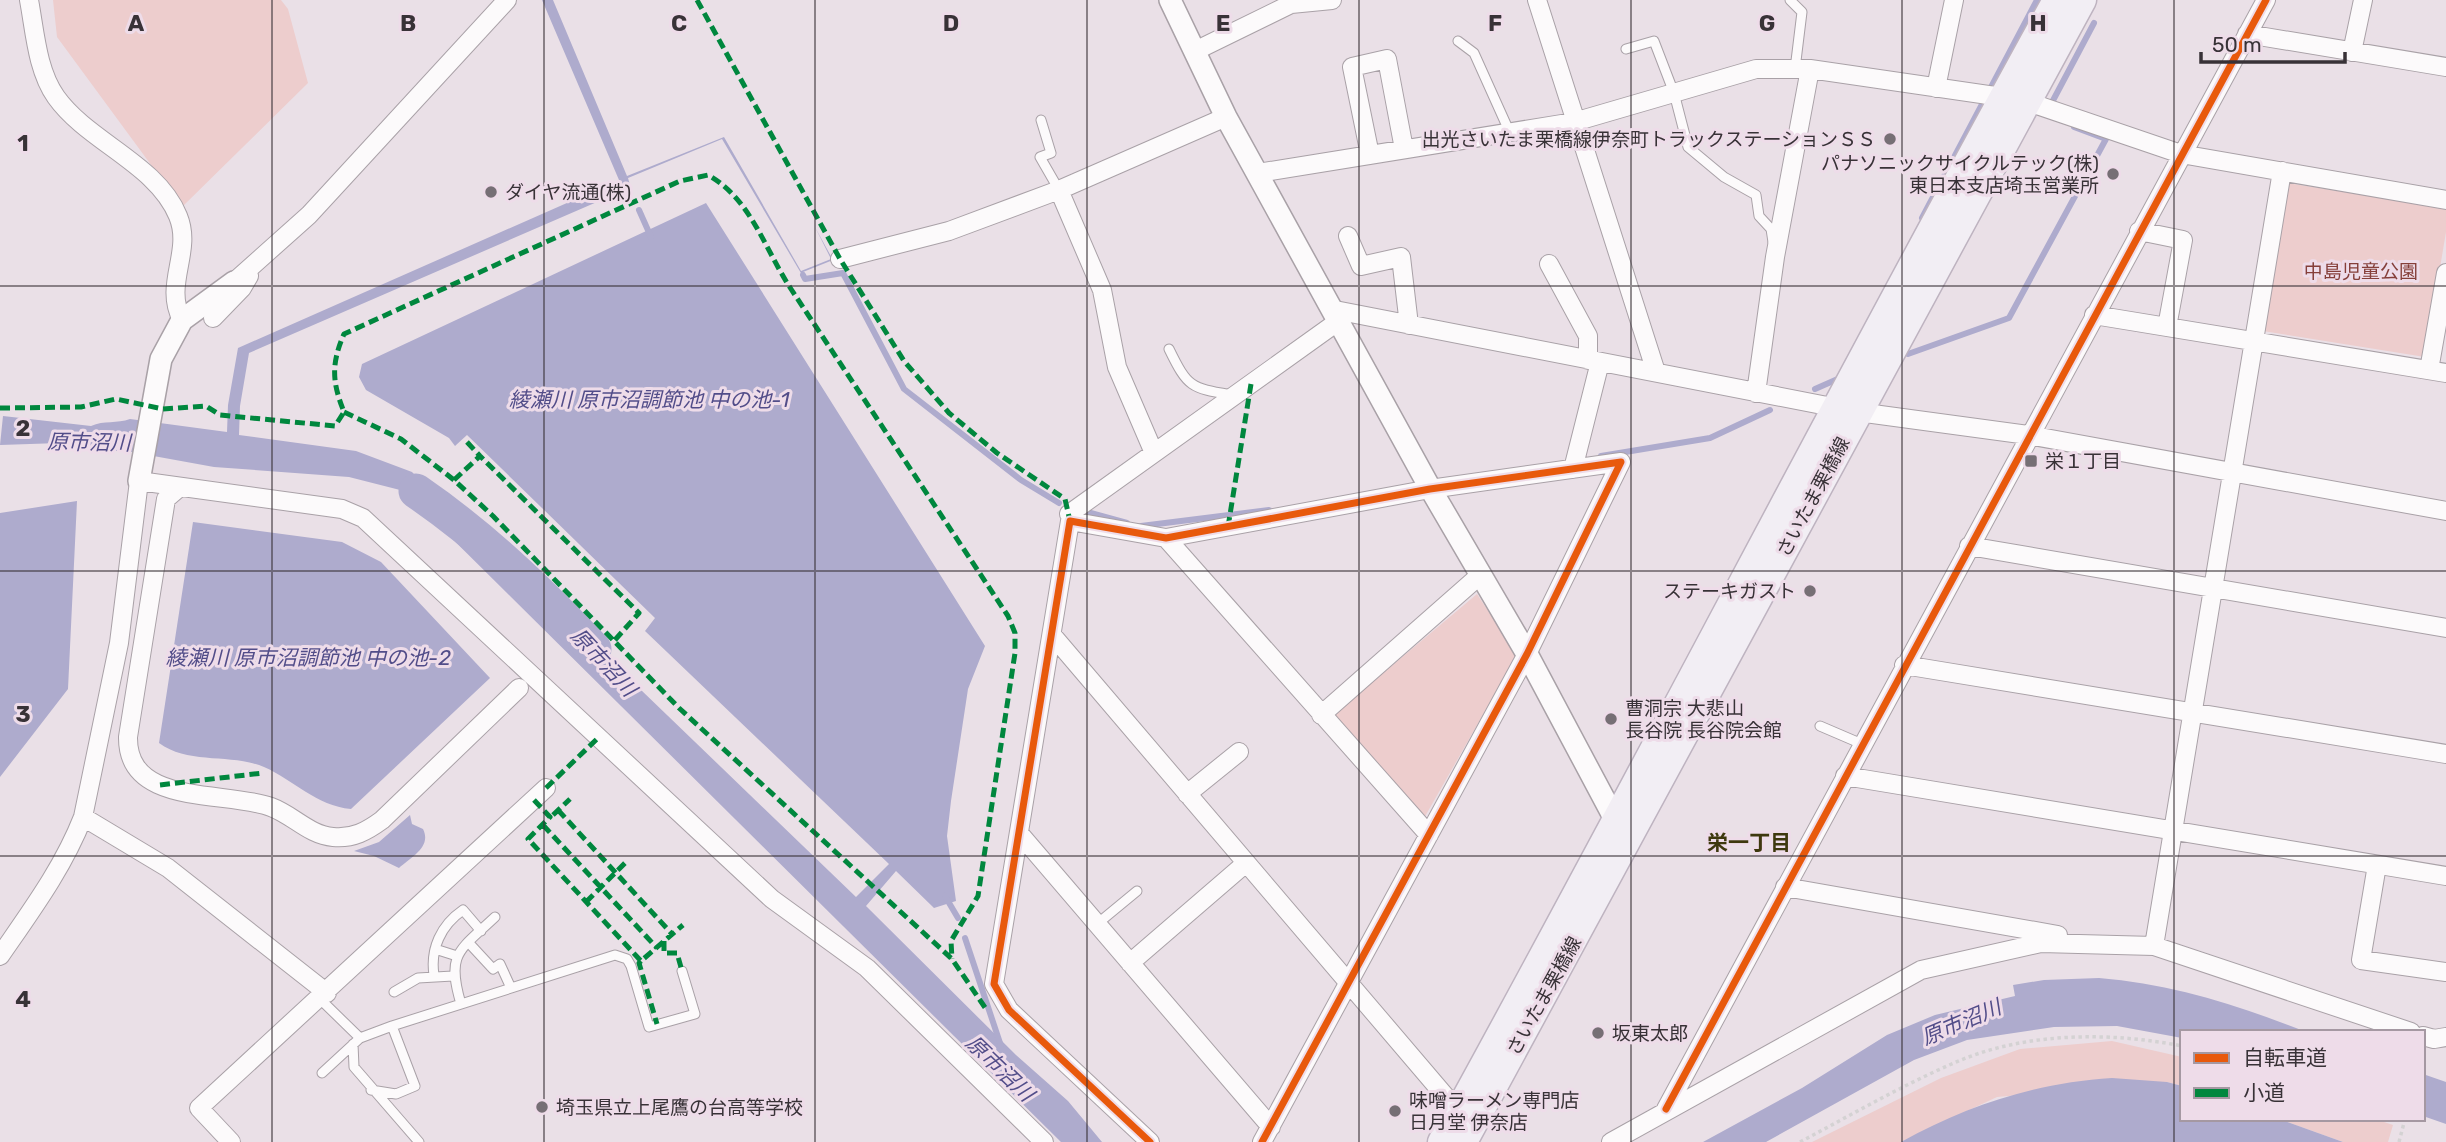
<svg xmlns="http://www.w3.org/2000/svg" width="2446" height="1142" viewBox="0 0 2446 1142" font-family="Rubik,'Noto Sans JP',sans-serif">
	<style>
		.green { fill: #edcdcd }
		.water { fill: #aeabcd }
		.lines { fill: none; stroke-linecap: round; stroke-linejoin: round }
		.stream { stroke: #aeabcd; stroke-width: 6 }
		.river { stroke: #aeabcd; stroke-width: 35 }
		.service-casing { stroke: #a9a1a7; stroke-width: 11 }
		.minor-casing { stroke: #a9a1a7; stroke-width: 20 }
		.tertiary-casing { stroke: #a9a1a7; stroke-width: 24 }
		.primary-casing { stroke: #beb3c0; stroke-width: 29 }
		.path { stroke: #d4d2d3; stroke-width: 3.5; stroke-dasharray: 3.5 3.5; stroke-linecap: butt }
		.service { stroke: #fcfafb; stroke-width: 9 }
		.minor { stroke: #fcfafb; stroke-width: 18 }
		.tertiary { stroke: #fcfafb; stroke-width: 21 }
		.primary { stroke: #f2eef4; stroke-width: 26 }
		.quiet { stroke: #00873e; stroke-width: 5; stroke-dasharray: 10 5; stroke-linecap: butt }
		.cycleway-casing { stroke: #eedce9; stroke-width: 11 }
		.cycleway { stroke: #e8590c; stroke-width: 7 }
		.grid { fill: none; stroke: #383237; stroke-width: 2; stroke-opacity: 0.55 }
		.poi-dot { fill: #766f75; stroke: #eedce9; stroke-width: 2.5 }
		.labels { text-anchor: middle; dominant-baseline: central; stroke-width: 6; stroke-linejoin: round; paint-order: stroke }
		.poi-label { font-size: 19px; fill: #383237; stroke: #eedce9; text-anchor: start }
		.park-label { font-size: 19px; fill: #853f3a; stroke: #eedce9 }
		.street-label { font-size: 19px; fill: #383237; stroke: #eedce9 }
		.water-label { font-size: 21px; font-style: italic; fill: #524d89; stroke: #eedce9 }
		.neighbourhood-label { font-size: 21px; font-weight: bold; fill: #3e380e; stroke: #eedce9 }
		.grid-label { font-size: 23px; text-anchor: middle; font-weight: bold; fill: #383237; stroke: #eedce9; stroke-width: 6; stroke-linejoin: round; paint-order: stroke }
	</style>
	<rect width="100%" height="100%" fill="#eae0e7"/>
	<path class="green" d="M53,0H281L288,9L308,83L182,207L57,37Z
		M2287,183L2446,208V232L2425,357L2263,331Z
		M1477,594L1517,655L1423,820L1331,717Z
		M2112,1041L2182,1057V1086L2167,1082L1997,1097L1901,1142H1812L1941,1078L2020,1049Z
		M2279,1119H2375L2393,1125L2388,1142H2343Z"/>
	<path class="water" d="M542,0H553L627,176L724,137L801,271L831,259L815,227L833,260L803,272L805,280L722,139L628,178L630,185L620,192L249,353L240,406L239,435L356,451L412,472L467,530L586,637L856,897L889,864L645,631L655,618L467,435L455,446L449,438L366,390L359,377L362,364L706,203L985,646L968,689L951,801L947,836L956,901L934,908L896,871L866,906L1016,1055L1068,1101L1102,1142H1061L404,491L349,477L214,467L126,451H91L90,442L0,445L3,416L91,426C104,420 117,424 130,419L227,432L228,405L238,348L619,180Z
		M77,501L68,689L0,777V513Z
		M193,522L342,542L381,562L490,678L351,809C316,806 294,780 264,767C231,753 189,765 159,743Z
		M410,815L412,824L423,829C432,847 411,857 399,868L374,856L354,851L379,842Z
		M2099,978C2172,984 2238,1005 2306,1032H2182V1038L2117,1026L2054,1027L1967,1040L1914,1060L1766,1142H1703L1802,1088L1887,1035L1935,1015L2015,996L2013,985L2044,980Z
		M2423,1074L2446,1082V1124L2423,1116Z
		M2112,1078L2167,1082L2182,1086V1119H2279L2343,1142H1901C1968,1105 2035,1083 2112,1078Z"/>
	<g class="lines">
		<path class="stream" d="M2049,108L2094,23
			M639,210L651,237
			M1922,218L2037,0
			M803,275L805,279L843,273L904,389L1021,480L1059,503
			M1908,354L2009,318L2106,139L2074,127
			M1815,389L1840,378
			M1601,456L1710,438L1770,410
			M1087,512L1127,523
			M1141,526L1269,510
			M945,896L958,918
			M965,938L1001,1046"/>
		<path class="river" d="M416,491C483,537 538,590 594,649"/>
		<defs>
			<path id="service" d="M1790,0L1802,12L1795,69
				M1458,41L1474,53L1510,133
				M1626,49L1654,41L1674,93L1688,147L1724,177L1756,195L1759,216L1771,229L1773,242
				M1041,120L1051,153L1040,157L1059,190
				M1169,349C1188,388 1191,388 1232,395
				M1820,726L1862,744
				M1097,924L1137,891
				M468,942L493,969L500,964L511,988
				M435,949L457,956
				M434,975C430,949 441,925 463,910L481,931
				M394,992L418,978L453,976
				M320,999L360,1038L322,1073
				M461,1004C446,953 459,951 495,917
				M392,1026L615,955L627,959L631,966L649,1027L695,1014L682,971
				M360,1038L392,1026L415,1086L396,1094L371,1090
				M353,1044L354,1067L419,1142"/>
			<path id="minor" d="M29,0C35,32 37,70 56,97C88,142 157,164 178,216C193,252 163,284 182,320
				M1537,0L1656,372
				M2247,34L2446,67
				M1195,51L1291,4L1332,0
				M2352,52L2363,0
				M1936,88L1954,0
				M2028,102L2181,154L2446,200
				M1370,155L1352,67L1387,59L1404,149
				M1258,173L1574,122L1756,69H1810L2002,97
				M1059,190L1102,290L1117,367L1154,453
				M2139,231L2183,240L2167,327
				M1348,236L1361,266L1401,257L1409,325
				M840,259L949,231L1059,190L1226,117
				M1549,264L1588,336V360
				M234,282L309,215L507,0
				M1335,310L1858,412L2028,435L2446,511
				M2094,315L2446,373
				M213,318L242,288L249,276
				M2429,370L2446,273
				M1756,393L1775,257L1810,69
				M1573,469L1600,362
				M180,487L166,499L128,737C127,807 225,790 271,807C293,815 309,835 333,837C353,839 367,831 382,820L519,688
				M1069,514L1340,320
				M1166,538L1429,835
				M1969,546L2446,628
				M1053,636L1463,1117
				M1904,665L2446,754
				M1321,715L1479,576
				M1845,776L2446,876
				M1187,794L1239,752
				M83,817L168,868L327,993
				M1019,833L1271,1127
				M2377,865L2361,960L2446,972
				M1785,887L2058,935
				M2154,946L2282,171
				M0,956C31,911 63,868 83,817L119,643L139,481L342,509L363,518L772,899L867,968L1044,1142
				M1130,963L1246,863
				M2423,1036L2434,1039L2446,1037
				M1666,1109L2266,0
				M231,1142L199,1108L546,788
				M1150,1142L1009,1010L994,984L1070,521L1166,538L1430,489L1621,462L1527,654L1262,1142
				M1611,1142L1921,970L2041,943L2154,946L2411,1032"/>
			<path id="tertiary" d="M1170,0L1226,117L1430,488L1527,654L1617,823L1626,827
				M139,481L161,359L182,320L234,282"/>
			<path id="primary" d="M1441,1142C1650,763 1847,378 2056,0
				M1464,1142L2083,0"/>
		</defs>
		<use href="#service" class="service-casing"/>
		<use href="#minor" class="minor-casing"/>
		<use href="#tertiary" class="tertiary-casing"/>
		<use href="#primary" class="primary-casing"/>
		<path class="path" d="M1800,1142C1853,1114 1906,1083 1961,1060C2029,1032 2112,1032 2182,1046
			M2399,1142L2405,1119"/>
		<use href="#service" class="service"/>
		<use href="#minor" class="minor"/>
		<use href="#tertiary" class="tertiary"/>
		<use href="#primary" class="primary"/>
		<path class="quiet" d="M697,0L840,259L904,361L949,413L997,453L1065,499L1070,521
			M0,408L81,407L116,399L163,409L206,406L220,415L335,426L344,412C332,382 331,364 344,334L680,181L708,175C751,199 764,248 791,289C863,398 936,507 1008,616L1015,633V653L978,896L951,941L952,959
			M344,412L401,439L454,480L493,516L679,708L952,959L986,1009
			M467,442L480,456
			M454,480L480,456L639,613L614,641
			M1228,527L1251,384
			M160,785L263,773
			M546,788L599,737
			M534,800L550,817L528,839L641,961L683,925
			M558,810L672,934
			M553,815L570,799
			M543,825L657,948
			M586,902L626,862
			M664,941V953H677L682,971
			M641,961L639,963L657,1024"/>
		<defs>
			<path id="cycleway" d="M1666,1109L2266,0
				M1150,1142L1009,1010L994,984L1070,521L1166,538L1430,489L1621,462L1527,654L1262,1142"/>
		</defs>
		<use href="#cycleway" class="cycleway-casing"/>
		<use href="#cycleway" class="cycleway"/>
	</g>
	<path class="grid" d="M272,0V1142M544,0V1142M815,0V1142M1087,0V1142M1359,0V1142M1631,0V1142M1902,0V1142M2174,0V1142M0,286H2446M0,571H2446M0,856H2446"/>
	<g class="poi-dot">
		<circle cx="1890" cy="139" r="7"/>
		<circle cx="2113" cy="174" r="7"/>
		<circle cx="491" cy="192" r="7"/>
		<rect x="2024" y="454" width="14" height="14" rx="3.5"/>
		<circle cx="1810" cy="591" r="7"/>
		<circle cx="1611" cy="719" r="7"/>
		<circle cx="1598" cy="1033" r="7"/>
		<circle cx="542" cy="1107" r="7"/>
		<circle cx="1395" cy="1111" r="7"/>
	</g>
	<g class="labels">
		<g class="poi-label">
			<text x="1876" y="139" text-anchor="end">出光さいたま栗橋線伊奈町トラックステーションＳＳ</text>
			<text x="2099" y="163" text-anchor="end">パナソニックサイクルテック(株)<tspan x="2099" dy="22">東日本支店埼玉営業所</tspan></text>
			<text x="505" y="192">ダイヤ流通(株)</text>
			<text x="2045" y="461">栄１丁目</text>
			<text x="1796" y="591" text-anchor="end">ステーキガスト</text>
			<text x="1625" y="708">曹洞宗 大悲山<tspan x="1625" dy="22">長谷院 長谷院会館</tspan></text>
			<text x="1612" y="1033">坂東太郎</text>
			<text x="1409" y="1100">味噌ラーメン専門店<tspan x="1409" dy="22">日月堂 伊奈店</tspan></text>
			<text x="556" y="1107">埼玉県立上尾鷹の台高等学校</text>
		</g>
		<g class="park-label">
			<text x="2361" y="271">中島児童公園</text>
		</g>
		<g class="street-label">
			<text transform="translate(1813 497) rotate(-62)">さいたま栗橋線</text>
			<text transform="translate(1544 996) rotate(-61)">さいたま栗橋線</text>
		</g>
		<g class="water-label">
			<text x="649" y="399">綾瀬川 原市沼調節池 中の池-1</text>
			<text transform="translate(89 442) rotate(1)">原市沼川</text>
			<text x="308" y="657">綾瀬川 原市沼調節池 中の池-2</text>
			<text transform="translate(604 662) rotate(47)">原市沼川</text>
			<text transform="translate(1961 1022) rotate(-23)">原市沼川</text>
			<text transform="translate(1000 1068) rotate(44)">原市沼川</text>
		</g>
		<g class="neighbourhood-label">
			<text x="1749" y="842">栄一丁目</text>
		</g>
	</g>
	<g class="grid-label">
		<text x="136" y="31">A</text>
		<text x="408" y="31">B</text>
		<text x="679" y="31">C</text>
		<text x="951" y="31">D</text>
		<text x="1223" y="31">E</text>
		<text x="1495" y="31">F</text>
		<text x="1767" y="31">G</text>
		<text x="2038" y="31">H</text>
		<text x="23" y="151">1</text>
		<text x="23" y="436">2</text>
		<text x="23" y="722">3</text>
		<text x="23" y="1007">4</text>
	</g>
	<rect x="2180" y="1030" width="245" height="91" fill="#eedce9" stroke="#a598a2" stroke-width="2"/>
	<rect x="2194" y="1053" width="35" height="10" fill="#e8590c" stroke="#a598a2" stroke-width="2"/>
	<text x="2243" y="1065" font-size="21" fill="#383237">自転車道</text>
	<rect x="2194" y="1088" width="35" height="10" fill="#00873e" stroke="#a598a2" stroke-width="2"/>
	<text x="2243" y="1100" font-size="21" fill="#383237">小道</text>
	<path d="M2201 52v10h144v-10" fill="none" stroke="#383237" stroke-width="3.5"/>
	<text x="2212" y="52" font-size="21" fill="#383237" stroke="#eedce9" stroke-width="5" paint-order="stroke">50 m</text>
</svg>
